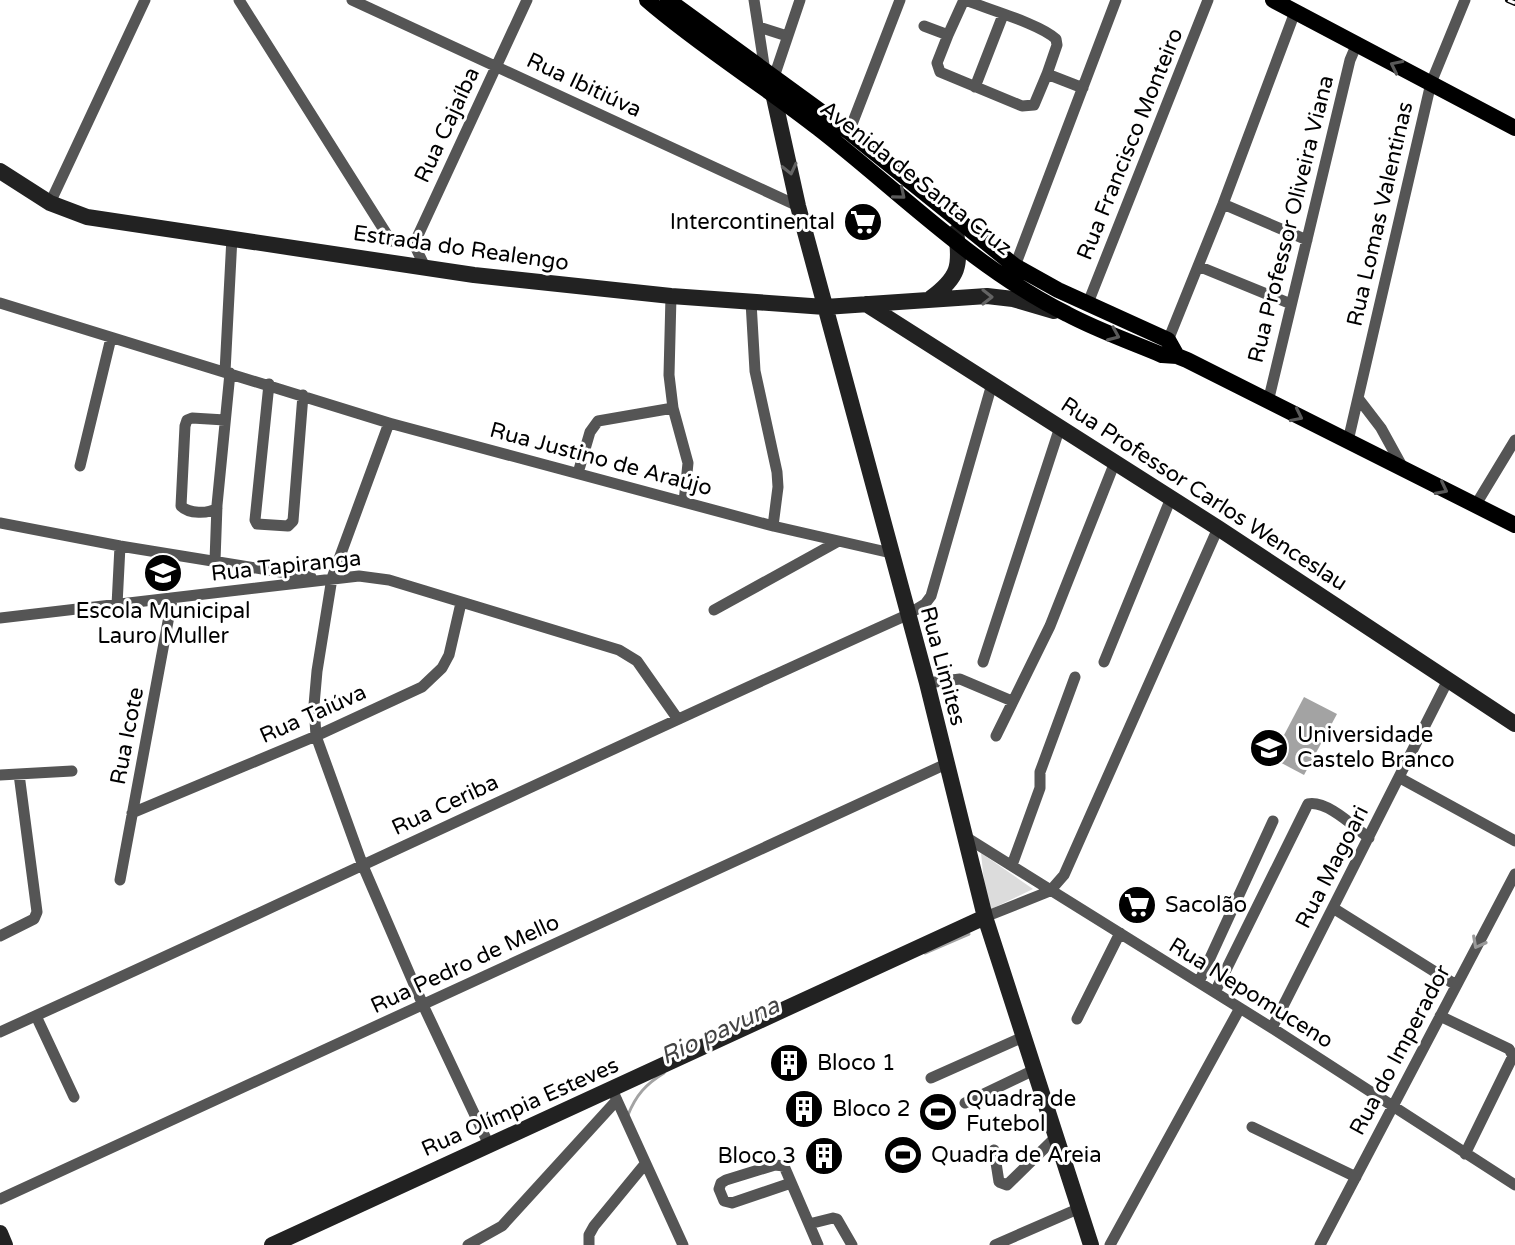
<svg xmlns="http://www.w3.org/2000/svg" width="1515" height="1245" viewBox="0 0 1515 1245" font-family="'Varela Round',sans-serif">
	<style>
		.green { fill: #dcdcdc }
		.water { fill: #a3a3a3 }
		.lines { fill: none; stroke-linecap: round; stroke-linejoin: round }
		.stream { stroke: #a3a3a3; stroke-width: 3 }
		.street { stroke: #555; stroke-width: 11 }
		.secondary { stroke: #222; stroke-width: 16 }
		.primary { stroke: #000; stroke-width: 16 }
		.rail-casing { stroke: #000; stroke-width: 6 }
		.rail { stroke: #fff; stroke-width: 3; stroke-dasharray: 9; stroke-linecap: butt }
		.oneway { stroke: #595959 }
		.oneway2 { stroke: #646464 }
		.oneway3 { stroke: #999 }
		.labels { text-anchor: middle; dominant-baseline: central; stroke-width: 6; stroke-linejoin: round; paint-order: stroke }
		.street-label { font-size: 22px; fill: #000; stroke: #fff }
		.poi-label { font-size: 22px; fill: #000; stroke: #fff; text-anchor: start }
		.water-label { font-size: 24px; font-style: italic; fill: #444; stroke: #fff }
	</style>
	<rect width="100%" height="100%" fill="#fff"/>
	<path class="green" d="M981,853L1033,889L987,911Z"/>
	<path class="water" d="M1304,697L1337,714L1304,775L1272,758Z"/>
	<g class="lines">
		<path class="stream" d="M925,953L969,934
			M628,1115C636,1095 646,1084 664,1073"/>
		<path class="street" d="M239,0L391,241
			M352,0L798,206
			M754,0L765,71
			M924,26L948,35L937,63L940,72L1022,106L1034,105L1047,74L1083,88
			M759,27L787,36
			M948,35L963,2L968,1C990,10 1040,24 1056,39L1057,45L1047,74
			M774,77L800,0
			M975,87L1003,15
			M849,132L900,0
			M50,203L145,0
			M1223,204L1307,240
			M414,244L527,0
			M414,244L425,267
			M1015,266L1116,0
			M1198,266L1291,304
			M671,296L669,375L673,408L688,463L684,502
			M751,302L755,371L777,472L778,487L773,526
			M0,303L389,423L773,526L891,553
			M1088,303L1208,0
			M1167,343L1223,204L1295,12
			M225,372L232,237
			M269,384L255,520L257,524L288,526L293,521L303,395
			M1358,398L1381,428L1403,468
			M1268,402L1350,60L1356,46
			M389,423L332,578L317,671L314,705L316,736L363,866L423,1005L489,1145
			M1348,441L1431,83L1465,0
			M80,466L111,338
			M578,473L590,432L598,421L673,408
			M1475,506L1515,440
			M217,508C208,514 189,514 181,506L185,426L187,420L192,418L225,420
			M0,523L120,546L311,577
			M215,561L217,505L230,373
			M117,605L120,546
			M714,610L837,542
			M0,618L359,576L389,580L619,650L637,661L677,718
			M983,662L1060,427
			M1104,662L1171,498
			M927,683L960,679L1012,701
			M996,736L1050,626L1115,462
			M0,775L72,771
			M1400,778L1515,841
			M132,813L316,736L422,687L442,668L449,655L461,603
			M964,836L1272,1028L1515,1185
			M1012,865L1040,788V772L1075,677
			M120,880L172,600
			M1333,908L1456,985
			M985,917L1050,891L1064,875L1218,528
			M0,936L34,919L37,912L19,774
			M1199,982L1273,821
			M1215,992L1308,804C1327,800 1354,827 1369,838
			M36,1016L74,1097
			M1440,1016L1509,1049L1513,1056L1465,1154
			M1077,1019L1120,933
			M1272,1028L1448,680
			M0,1032C303,895 604,751 907,615L925,604L931,596L992,384
			M931,1078L1023,1037
			M615,1096L683,1245
			M965,1103L1034,1070
			M1252,1127L1356,1177
			M994,1150L999,1182L1007,1185L1057,1136
			M791,1183L732,1203L724,1201L719,1189L721,1183L726,1180L775,1165L784,1166L818,1245
			M0,1199L946,764
			M809,1224L833,1218L837,1219L852,1245
			M468,1245L502,1226L617,1100
			M589,1245V1235L594,1226L645,1164
			M995,1245L1080,1208
			M1110,1245L1240,1008
			M1320,1245L1515,874"/>
		<path class="secondary" d="M773,93L798,206L927,683L985,917L1091,1245
			M0,171L50,203L87,217L474,275L671,296L825,307L987,296L1013,299L1054,311
			M931,298C959,277 961,266 956,232
			M866,304L1218,528L1515,724
			M0,1233L5,1245
			M272,1245L985,917"/>
		<path class="primary" d="M647,0C700,46 762,84 818,128C899,191 974,268 1067,314C1097,330 1131,342 1162,355L1177,356L1187,360L1515,525
			M668,0L849,132L1015,266L1058,290L1168,340L1177,356
			M1273,0L1515,128"/>
		<defs>
			<path id="rail" d="M1508,0L1515,3"/>
		</defs>
		<use href="#rail" class="rail-casing"/>
		<use href="#rail" class="rail"/>
	</g>
	<defs><path id="oneway-chevron" d="M-2-3.5L2.5 0L-2 3.5" fill="none" stroke-width="1.6" stroke-linecap="round" stroke-linejoin="round" transform="scale(2)"/></defs>
	<g class="oneway">
		<use href="#oneway-chevron" transform="translate(1396 66) rotate(-154)"/>
		<use href="#oneway-chevron" transform="translate(900 194) rotate(40)"/>
		<use href="#oneway-chevron" transform="translate(1114 335) rotate(23)"/>
		<use href="#oneway-chevron" transform="translate(1297 416) rotate(26)"/>
		<use href="#oneway-chevron" transform="translate(1442 489) rotate(27)"/>
	</g>
	<g class="oneway2">
		<use href="#oneway-chevron" transform="translate(790 169) rotate(77)"/>
		<use href="#oneway-chevron" transform="translate(987 297)"/>
	</g>
	<use class="oneway3" href="#oneway-chevron" transform="translate(1478 943) rotate(118)"/>
	<defs>
		<symbol id="supermarket-disc" viewBox="-11 -11 22 22"><circle r="9.5" fill="#000" stroke="#fff"/><path d="M-6-5.5h2.5l.6 2H6L4.5 2H-2.5L-4.4-4H-6ZM-1.5 3.2a1.3 1.3 0 1 0 .1 0ZM3 3.2a1.3 1.3 0 1 0 .1 0Z" fill="#fff"/></symbol>
		<symbol id="school-disc" viewBox="-11 -11 22 22"><circle r="9.5" fill="#000" stroke="#fff"/><path d="M0-5L7-2L0 1L-7-2ZM-4 1L0 2.5L4 1V4Q0 6-4 4Z" fill="#fff"/></symbol>
		<symbol id="university-disc" viewBox="-11 -11 22 22"><circle r="9.5" fill="#000" stroke="#fff"/><path d="M0-5L7-2L0 1L-7-2ZM-4 1L0 2.5L4 1V4Q0 6-4 4Z" fill="#fff"/></symbol>
		<symbol id="building-disc" viewBox="-11 -11 22 22"><circle r="9.5" fill="#000" stroke="#fff"/><path d="M-4-6H4V6H1V3H-1V6H-4ZM-2.5-4.3h1.7v1.8h-1.7ZM.8-4.3h1.7v1.8H.8ZM-2.5-1h1.7V.8h-1.7ZM.8-1h1.7V.8H.8Z" fill="#fff"/></symbol>
		<symbol id="stadium-disc" viewBox="-11 -11 22 22"><circle r="9.5" fill="#000" stroke="#fff"/><path d="M0-5a6.5 5 0 1 0 0 10a6.5 5 0 1 0 0-10ZM-3.5-1.8h7v3.6h-7Z" fill="#fff"/></symbol>
	</defs>
	<g fill-rule="evenodd">
		<use href="#supermarket-disc" x="841" y="200" width="44" height="44"/>
		<use href="#school-disc" x="141" y="551" width="44" height="44"/>
		<use href="#university-disc" x="1247" y="726" width="44" height="44"/>
		<use href="#supermarket-disc" x="1115" y="883" width="44" height="44"/>
		<use href="#building-disc" x="767" y="1041" width="44" height="44"/>
		<use href="#building-disc" x="782" y="1087" width="44" height="44"/>
		<use href="#stadium-disc" x="916" y="1090" width="44" height="44"/>
		<use href="#stadium-disc" x="881" y="1133" width="44" height="44"/>
		<use href="#building-disc" x="802" y="1134" width="44" height="44"/>
	</g>
	<g class="labels">
		<g class="street-label">
			<text transform="translate(584 85) rotate(25)">Rua Ibitiúva</text>
			<text transform="translate(447 125) rotate(-65)">Rua Cajaíba</text>
			<text transform="translate(1130 144) rotate(-68)">Rua Francisco Monteiro</text>
			<text transform="translate(916 178) rotate(38)">Avenida de Santa Cruz</text>
			<text transform="translate(1380 214) rotate(-77)">Rua Lomas Valentinas</text>
			<text transform="translate(1291 219) rotate(-76)">Rua Professor Oliveira Viana</text>
			<text transform="translate(461 248) rotate(8)">Estrada do Realengo</text>
			<text transform="translate(601 459) rotate(15)">Rua Justino de Araújo</text>
			<text transform="translate(1204 494) rotate(33)">Rua Professor Carlos Wenceslau</text>
			<text transform="translate(286 566) rotate(-6)">Rua Tapiranga</text>
			<text transform="translate(943 666) rotate(75)">Rua Limites</text>
			<text transform="translate(313 714) rotate(-24)">Rua Taiúva</text>
			<text transform="translate(127 736) rotate(-79)">Rua Icote</text>
			<text transform="translate(445 805) rotate(-25)">Rua Ceriba</text>
			<text transform="translate(1332 867) rotate(-63)">Rua Magoari</text>
			<text transform="translate(465 964) rotate(-25)">Rua Pedro de Mello</text>
			<text transform="translate(1251 993) rotate(32)">Rua Nepomuceno</text>
			<text transform="translate(1400 1050) rotate(-62)">Rua do Imperador</text>
			<text transform="translate(520 1107) rotate(-24)">Rua Olímpia Esteves</text>
		</g>
		<g class="poi-label">
			<text x="835" y="222" text-anchor="end">Intercontinental</text>
			<text x="163" y="611" text-anchor="middle">Escola Municipal<tspan x="163" dy="25">Lauro Muller</tspan></text>
			<text x="1297" y="735">Universidade<tspan x="1297" dy="25">Castelo Branco</tspan></text>
			<text x="1165" y="905">Sacolão</text>
			<text x="817" y="1063">Bloco 1</text>
			<text x="966" y="1099">Quadra de<tspan x="966" dy="25">Futebol</tspan></text>
			<text x="832" y="1109">Bloco 2</text>
			<text x="931" y="1155">Quadra de Areia</text>
			<text x="796" y="1156" text-anchor="end">Bloco 3</text>
		</g>
		<g class="water-label">
			<text transform="translate(720 1031) rotate(-25)">Rio pavuna</text>
		</g>
	</g>
</svg>
